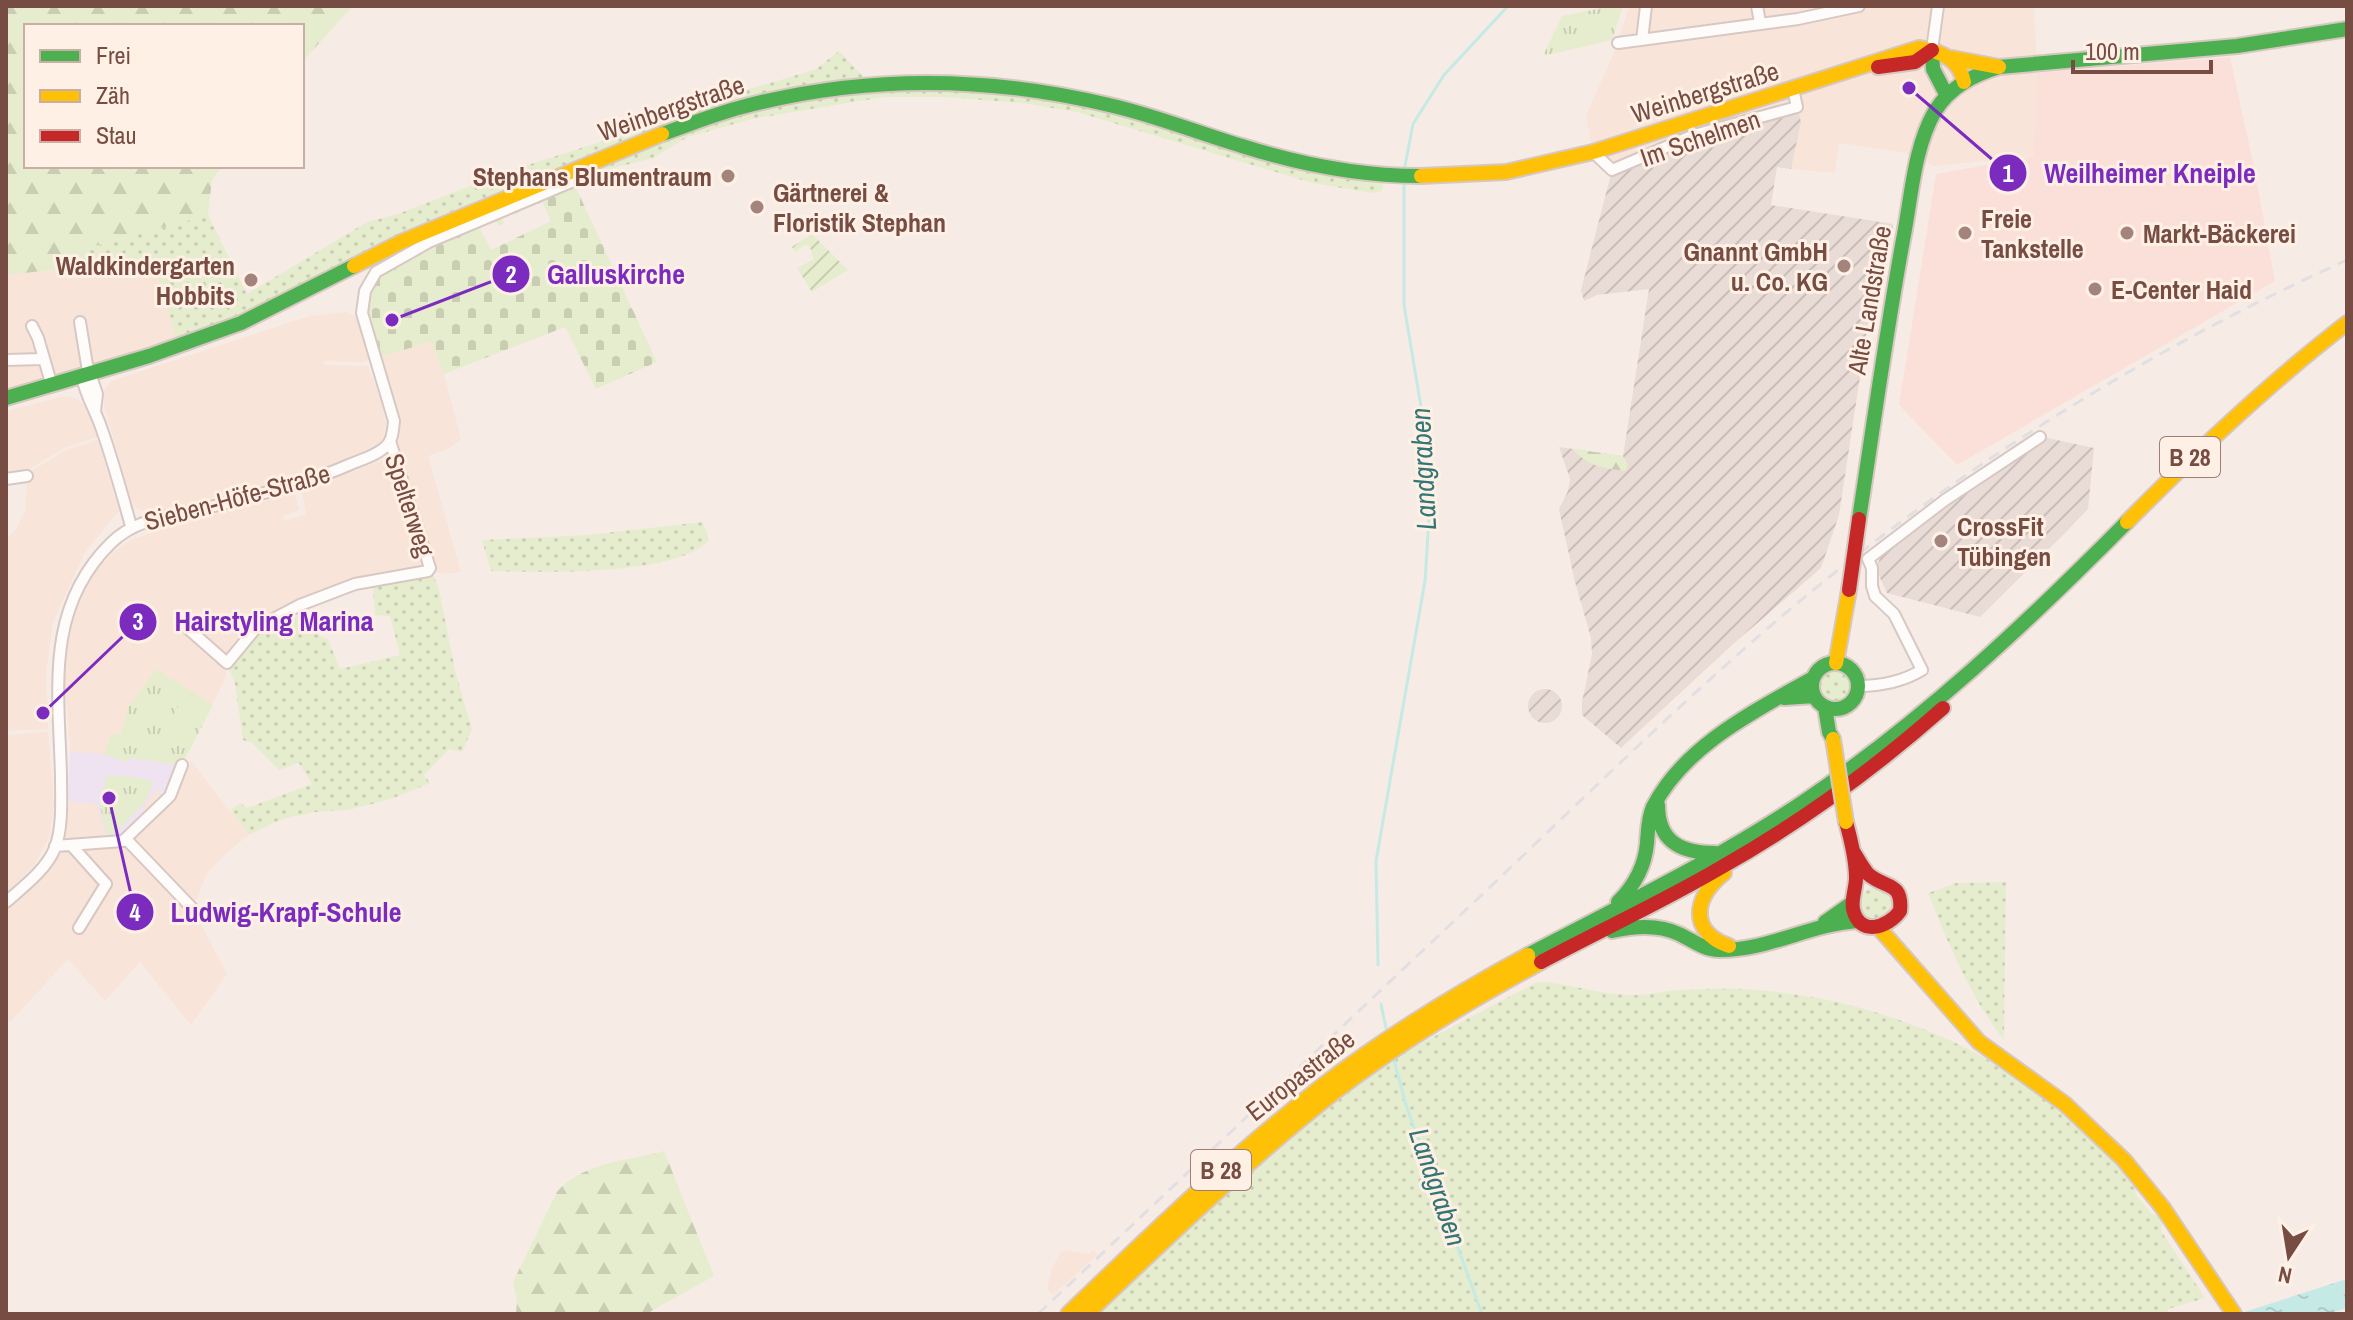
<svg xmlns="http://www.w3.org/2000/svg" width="2353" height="1320" viewBox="0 0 2353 1320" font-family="'Archivo Narrow',sans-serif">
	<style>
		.residential { fill: #f8e4d8 }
		.commercial { fill: #fbe0d9 }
		.industrial { fill: url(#industrial-furrows) }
		.education { fill: #efe2f1 }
		.grass { fill: url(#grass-dots) }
		.forest { fill: url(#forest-firs) }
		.cemetery { fill: url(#cemetery-stones) }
		.park { fill: url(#park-tufts) }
		.garden { fill: url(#garden-furrows) }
		.pitch { fill: #e6edce }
		.water { fill: url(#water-ripples) }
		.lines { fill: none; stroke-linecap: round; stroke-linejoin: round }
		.stream { stroke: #c5eae6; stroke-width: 3 }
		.street-casing { stroke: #d7c8c3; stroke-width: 14 }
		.fast-casing { stroke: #d7c7c1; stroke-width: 18 }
		.slow-casing { stroke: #d7c7c1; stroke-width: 18 }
		.jam-casing { stroke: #d7c7c1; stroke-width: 18 }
		.street { stroke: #fefcfb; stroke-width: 10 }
		.fast { stroke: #4caf50; stroke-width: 14 }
		.slow { stroke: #ffc107; stroke-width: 14 }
		.jam { stroke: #c62828; stroke-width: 14 }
		.rail { stroke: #e2dfe3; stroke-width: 3; stroke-dasharray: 12 8; stroke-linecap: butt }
		.slow-bridge-casing { stroke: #d7c7c1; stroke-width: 18; stroke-linecap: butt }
		.jam-bridge-casing { stroke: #d7c7c1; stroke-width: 18; stroke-linecap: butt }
		.slow-bridge { stroke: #ffc107; stroke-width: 14 }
		.jam-bridge { stroke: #c62828; stroke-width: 14 }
		.poi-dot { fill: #a3847c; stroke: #fff0e5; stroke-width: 3 }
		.labels { text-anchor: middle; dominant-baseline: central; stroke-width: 6; stroke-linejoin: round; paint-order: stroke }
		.shield { fill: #fff0e5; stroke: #9f7d74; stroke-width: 2 }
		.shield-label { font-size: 24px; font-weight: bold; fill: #764c43 }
		.street-label { font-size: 26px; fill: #764c43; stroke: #fff0e5 }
		.poi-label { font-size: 26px; font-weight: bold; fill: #764c43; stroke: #fff0e5; text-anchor: start }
		.water-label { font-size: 28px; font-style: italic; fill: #347675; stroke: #fff0e5 }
		.leader { fill: none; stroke: #7b2cbf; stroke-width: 3 }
		.callout-dot { fill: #7b2cbf; stroke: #fff0e5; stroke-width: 3 }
		.mark-label { font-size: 24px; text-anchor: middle; font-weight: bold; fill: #fff }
		.callout-label { font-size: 28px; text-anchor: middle; font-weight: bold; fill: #7b2cbf; stroke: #fff0e5; stroke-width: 6; stroke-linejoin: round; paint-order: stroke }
	</style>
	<defs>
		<pattern id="industrial-furrows" width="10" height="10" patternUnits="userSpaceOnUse" patternTransform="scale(2)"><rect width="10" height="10" fill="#e9dcd6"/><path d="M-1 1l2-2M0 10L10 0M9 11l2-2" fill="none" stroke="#cbbeb9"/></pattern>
		<pattern id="grass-dots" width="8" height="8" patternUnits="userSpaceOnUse" patternTransform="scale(2)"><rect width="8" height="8" fill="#e6edce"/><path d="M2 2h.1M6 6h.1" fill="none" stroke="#c9cdb2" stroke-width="1.8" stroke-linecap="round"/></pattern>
		<pattern id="forest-firs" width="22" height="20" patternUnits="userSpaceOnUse" patternTransform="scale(2)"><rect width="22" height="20" fill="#e6edce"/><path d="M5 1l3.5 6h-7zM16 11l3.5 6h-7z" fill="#c9cdb2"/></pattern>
		<pattern id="cemetery-stones" width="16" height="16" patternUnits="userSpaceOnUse" patternTransform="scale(2)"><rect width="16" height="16" fill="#e6edce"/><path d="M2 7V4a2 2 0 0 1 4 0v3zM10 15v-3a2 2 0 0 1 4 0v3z" fill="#c9cdb2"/></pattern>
		<pattern id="park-tufts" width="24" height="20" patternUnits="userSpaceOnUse" patternTransform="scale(2)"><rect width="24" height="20" fill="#e6edce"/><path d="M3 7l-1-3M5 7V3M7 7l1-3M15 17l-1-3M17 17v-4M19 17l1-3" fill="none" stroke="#c9cdb2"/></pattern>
		<pattern id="garden-furrows" width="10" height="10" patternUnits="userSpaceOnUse" patternTransform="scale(2)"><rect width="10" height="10" fill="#e6edce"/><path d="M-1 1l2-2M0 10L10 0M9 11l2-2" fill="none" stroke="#c9cdb2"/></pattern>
		<pattern id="water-ripples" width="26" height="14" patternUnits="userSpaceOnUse" patternTransform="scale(2)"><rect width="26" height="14" fill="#c5eae6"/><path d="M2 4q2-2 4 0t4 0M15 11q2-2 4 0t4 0" fill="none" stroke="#adcac6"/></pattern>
	</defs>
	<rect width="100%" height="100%" fill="#f6ece5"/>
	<path class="residential" d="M1629,6H2034L2038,88L2034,156L1934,166L1906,153L1839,143L1835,173L1791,169L1801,122L1612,170L1593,152L1586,116L1618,43Z
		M153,262L179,346L6,389V275L79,267L87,278Z
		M347,312L358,318L371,359L361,362L329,361L324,362V365L368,366L381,401L386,424L384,436L380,442L358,454L309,473L152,513L136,508L131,500L104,405V391L111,381L310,316Z
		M431,342L444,374L461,439L450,448L428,456L461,572L441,574L430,568L391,459L395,438L376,358Z
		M66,396L77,399L83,404L97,437L64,448L24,472L6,474V411Z
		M98,440L119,511L85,552L53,622L46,674L48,729L6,731V540L16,529L25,511L28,473L65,451Z
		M387,461L405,502L425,567L359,582L290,609L228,658L195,635L187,621L179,626L223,665L226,672L225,679L165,797L154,811L107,840L103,837L68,841L65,838L68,803H70V745L67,705L63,691L64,658L76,609L95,572L113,553L130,540L185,522L295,493L299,510L283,516L284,521L306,514L302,492L377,462Z
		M48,732L54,803L49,838L33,867L6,893V735Z
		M191,761L249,835L227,852L206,875L193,909L227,974L191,1025L140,962L105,1001L68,959L12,1020L6,1022V908L26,890L58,850L126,842L171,803Z
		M1066,1250L1088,1254L1093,1250L1098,1254L1053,1295L1047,1289L1052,1268L1060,1254Z"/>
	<path class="commercial" d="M2230,57L2253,162L2275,281L1957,465L1899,405L1936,174L2034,156L2037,73Z"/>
	<path class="industrial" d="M1797,107L1801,122L1791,169L1777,167L1771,205L1893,224L1878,315L1870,311L1839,515L1821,568L1732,645L1621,748L1582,715V702L1592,654L1591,638L1575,582L1559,509L1568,491L1570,479L1559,447L1623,456L1649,289L1597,295L1584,301L1581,290L1612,170L1694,135Z
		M2043,437L2094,448L2088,509L2065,533L1980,617L1887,593L1876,569L1882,553Z
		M1528 706a17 17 0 1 1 34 0a17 17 0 1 1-34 0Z"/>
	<path class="education" d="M70,752L104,754L127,762L128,758L179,764L166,795L156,791L146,802L140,818L118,839L107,840L97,804L68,801Z"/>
	<path class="grass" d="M839,51L871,84L1059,94L1247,148L1384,176L1382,191L1372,193L1312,183L1077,112L1022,103L945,97H884L752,119L688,137L653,158L590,174L573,181L576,188L502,219L504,224L499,226L496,221L480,228L476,221L376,272L369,259L179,346L153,262L87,278L79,267L87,248L208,215L247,294L367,222L398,214L509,171L600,142L635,113L651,110L673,111L787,78L816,69Z
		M703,522L709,540C676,577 539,572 491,571L482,540L587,535Z
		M430,568L439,589L455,670L472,729L462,752L449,749L424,775L430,783L391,799L348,810L314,812L280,820L249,835L230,810L241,803L247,808L312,784L299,763L279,770L252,743L243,740L235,684L227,663L243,641L300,605L319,636L328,639L340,669L400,655L390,616L375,615L372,581Z
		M1818 687a17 17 0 1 1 34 0a17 17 0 1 1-34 0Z
		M2006,882L2004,1040C1970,997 1948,943 1928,893L1956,883Z
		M1859 904a17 17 0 1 1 34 0a17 17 0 1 1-34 0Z
		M1545,982C1573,985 1602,994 1629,995C1647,996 1666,990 1684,990C1708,989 1733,988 1757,990C1902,1001 2046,1071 2139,1184L2135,1194L2152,1214L2159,1215L2163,1221L2161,1231L2205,1298L2168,1309V1314H1096L1250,1171L1354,1086L1386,1062L1535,983Z"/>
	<path class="forest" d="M6,6H353L302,62V26H26V166H223L212,180L208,215L87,248L79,267L6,275Z
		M1573,449L1623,456L1628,465L1626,471C1604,468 1588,467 1573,449Z
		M664,1151L714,1276L646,1314H516L517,1302L513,1282L557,1192C581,1163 629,1160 664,1151Z"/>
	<path class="cemetery" d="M576,188L657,362L596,389L565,327L444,374L431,342L376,358L362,313L376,272L476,221L491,250L551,221L542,201Z"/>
	<path class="park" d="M1613,6H1623L1612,40L1543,56L1562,16Z
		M156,669L213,705L182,765L128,758L127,762L104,754L111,735L121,734L128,708Z
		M106,776H128L153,781C150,803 128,820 112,835L107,834L100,806Z"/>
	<path class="garden" d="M812,234L848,270L812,292L797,268L814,259L811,253L812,251L807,244L795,252L792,247Z"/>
	<path class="pitch" d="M186,692L204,702L182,741L165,730Z"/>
	<path class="water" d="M2347,1279V1308L2328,1314H2238Z"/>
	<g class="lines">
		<path class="stream" d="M1404,171L1413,124L1444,75L1508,6
			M1378,965L1376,861L1425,581L1430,502L1425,431L1404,305V182
			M1381,1004L1386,1028
			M1394,1060L1406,1105L1482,1314"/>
		<defs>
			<path id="street" d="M1757,6L1760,22
				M1642,40L1646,6
				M1618,43L1798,19L1859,6
				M1932,50L1938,6
				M1593,152L1612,170L1694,135L1797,107L1793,89
				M80,322L87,365L97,394L95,411
				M32,326L38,338L52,386
				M6,360L43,359
				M82,377C86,397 96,411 102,430C113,461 122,494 131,526
				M6,479L27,476
				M185,626L227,663L256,628L300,605L355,584L428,571L430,568L390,441
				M1858,686C1881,686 1902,682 1922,670L1894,614L1875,596L1872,586V568L1868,559L1945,500L2040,437
				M126,839L193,909
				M55,846L123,841L170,796L182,765
				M72,846L106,884L79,928
				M6,902C23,887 46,870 55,848C63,827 61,799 61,776C59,691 44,609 111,543C139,515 182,515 218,505C263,493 308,483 351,464C363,459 380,454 388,444C393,438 393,429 394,421L362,313L365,291L376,272L429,242L590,174"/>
			<path id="fast" d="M1932,50L1933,69L1947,96
				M662,134C688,125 715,114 742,107C863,75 988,76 1109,105C1154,115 1198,133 1242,146C1299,164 1362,176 1421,176
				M6,398L149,356L241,323L354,266
				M1859,519C1874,422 1887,325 1905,229C1912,190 1915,146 1935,111C1950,87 1973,75 1999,67L2237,46L2347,29
				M1812 686a23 23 0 1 1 46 0a23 23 0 1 1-46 0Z
				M1784,698L1814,696
				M1825,707L1829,732L1833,739
				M1658,805C1658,842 1681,853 1715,853
				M1618,902C1635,885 1645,867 1647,843C1648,831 1648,818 1653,807C1685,745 1755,711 1813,678
				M1825,922L1852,903
				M1612,931C1634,926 1658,924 1679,934C1692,940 1704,950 1719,950C1767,951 1810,924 1858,921
				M1528,955C1620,906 1715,861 1803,802C1922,722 2026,624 2127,522"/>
			<path id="slow" d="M1952,58L1999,67
				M1421,176L1506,172L1593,152L1919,48C1941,51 1959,59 1964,82
				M354,266L401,242L662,134
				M2127,522C2197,451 2268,384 2347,323
				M1836,663L1849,590
				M1724,873C1694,897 1688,931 1729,946
				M1879,928L1979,1042L2065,1104L2124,1160L2163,1208L2234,1314
				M1068,1314C1150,1235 1232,1156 1322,1086C1387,1036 1456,994 1528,955
				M1087,1314C1168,1237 1248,1160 1336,1091C1400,1042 1470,1001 1541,962"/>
			<path id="jam" d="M1878,67L1915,62L1932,50
				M1846,822C1851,840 1856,859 1856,878C1856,888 1851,899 1853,909C1859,937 1888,928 1900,911C1903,881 1885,889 1868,874C1862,867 1858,859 1853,851
				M1541,962C1601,930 1662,902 1720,868C1800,823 1874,769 1943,708"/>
		</defs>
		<use href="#street" class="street-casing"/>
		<use href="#fast" class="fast-casing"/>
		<use href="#slow" class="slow-casing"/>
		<use href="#jam" class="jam-casing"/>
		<use href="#street" class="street"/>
		<use href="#fast" class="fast"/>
		<use href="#slow" class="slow"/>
		<use href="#jam" class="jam"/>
		<path class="rail" d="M1038,1314C1182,1178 1326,1042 1470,906C1575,807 1678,704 1788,611C1957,469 2145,351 2347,260"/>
		<defs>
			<path id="slow-bridge" d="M1833,739L1846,822"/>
			<path id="jam-bridge" d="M1849,590L1859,519"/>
		</defs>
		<use href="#slow-bridge" class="slow-bridge-casing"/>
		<use href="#jam-bridge" class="jam-bridge-casing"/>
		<use href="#slow-bridge" class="slow-bridge"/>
		<use href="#jam-bridge" class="jam-bridge"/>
	</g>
	<g class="poi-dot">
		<circle cx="728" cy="176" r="8"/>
		<circle cx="757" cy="207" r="8"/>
		<circle cx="1965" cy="233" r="8"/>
		<circle cx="2127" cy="233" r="8"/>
		<circle cx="1844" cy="266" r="8"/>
		<circle cx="251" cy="280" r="8"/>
		<circle cx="2095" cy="289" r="8"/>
		<circle cx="1941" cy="541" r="8"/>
	</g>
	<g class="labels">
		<g class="shield">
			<rect x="2160" y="437" width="60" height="40" rx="6"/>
			<rect x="1191" y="1150" width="60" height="40" rx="6"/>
		</g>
		<g class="shield-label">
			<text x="2190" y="457">B 28</text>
			<text x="1221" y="1170">B 28</text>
		</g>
		<g class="street-label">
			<text transform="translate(1705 92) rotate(-17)">Weinbergstraße</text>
			<text transform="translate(671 108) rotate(-19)">Weinbergstraße</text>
			<text transform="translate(1700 138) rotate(-19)">Im Schelmen</text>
			<text transform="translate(1869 300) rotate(-80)">Alte Landstraße</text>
			<text transform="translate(237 497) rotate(-15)">Sieben-Höfe-Straße</text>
			<text transform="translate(410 505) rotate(72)">Spelterweg</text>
			<text transform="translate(1300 1075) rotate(-38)">Europastraße</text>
		</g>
		<g class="poi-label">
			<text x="712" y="176" text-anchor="end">Stephans Blumentraum</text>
			<text x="773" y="192">Gärtnerei &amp;<tspan x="773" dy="30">Floristik Stephan</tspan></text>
			<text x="1981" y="218">Freie<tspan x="1981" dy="30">Tankstelle</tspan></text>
			<text x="2143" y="233">Markt-Bäckerei</text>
			<text x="1828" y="251" text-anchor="end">Gnannt GmbH<tspan x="1828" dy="30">u. Co. KG</tspan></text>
			<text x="235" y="265" text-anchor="end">Waldkindergarten<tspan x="235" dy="30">Hobbits</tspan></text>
			<text x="2111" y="289">E-Center Haid</text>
			<text x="1957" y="526">CrossFit<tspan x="1957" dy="30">Tübingen</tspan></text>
		</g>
		<g class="water-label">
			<text transform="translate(1423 469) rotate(-93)">Landgraben</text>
			<text transform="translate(1438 1187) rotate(71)">Landgraben</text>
		</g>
	</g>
	<path class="leader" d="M1909 88L2008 173M392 320L511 274M43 713L138 622M109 798L135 912"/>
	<g class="callout-dot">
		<circle cx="1909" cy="88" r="8"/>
		<circle cx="392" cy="320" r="8"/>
		<circle cx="43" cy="713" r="8"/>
		<circle cx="109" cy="798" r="8"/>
		<circle cx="2008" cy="173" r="20"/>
		<circle cx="511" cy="274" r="20"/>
		<circle cx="138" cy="622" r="20"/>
		<circle cx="135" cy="912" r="20"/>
	</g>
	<g class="mark-label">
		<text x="2008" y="182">1</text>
		<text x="511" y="283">2</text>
		<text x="138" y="630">3</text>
		<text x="135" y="921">4</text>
	</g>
	<g class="callout-label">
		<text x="2150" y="183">Weilheimer Kneiple</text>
		<text x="616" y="284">Galluskirche</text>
		<text x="274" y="631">Hairstyling Marina</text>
		<text x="286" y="922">Ludwig-Krapf-Schule</text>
	</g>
	<rect width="2353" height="1320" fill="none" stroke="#764c43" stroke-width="16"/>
	<rect x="24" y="24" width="280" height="144" fill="#fff0e5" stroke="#c8aea4" stroke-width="2"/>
	<rect x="40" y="50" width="40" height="12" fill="#4caf50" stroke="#c8aea4" stroke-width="2"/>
	<text x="96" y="64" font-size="24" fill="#764c43">Frei</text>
	<rect x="40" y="90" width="40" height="12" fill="#ffc107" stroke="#c8aea4" stroke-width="2"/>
	<text x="96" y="104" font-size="24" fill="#764c43">Zäh</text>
	<rect x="40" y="130" width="40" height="12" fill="#c62828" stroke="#c8aea4" stroke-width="2"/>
	<text x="96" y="144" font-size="24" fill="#764c43">Stau</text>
	<g transform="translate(2289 1256) rotate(192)" stroke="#fff0e5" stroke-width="6" paint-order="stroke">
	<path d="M0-6L14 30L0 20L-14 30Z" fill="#764c43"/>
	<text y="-12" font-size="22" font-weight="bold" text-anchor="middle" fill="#764c43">N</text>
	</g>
	<path d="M2073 60v12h138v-12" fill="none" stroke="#764c43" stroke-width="4"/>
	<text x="2085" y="60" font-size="24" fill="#764c43" stroke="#fff0e5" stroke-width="6" paint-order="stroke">100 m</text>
</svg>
